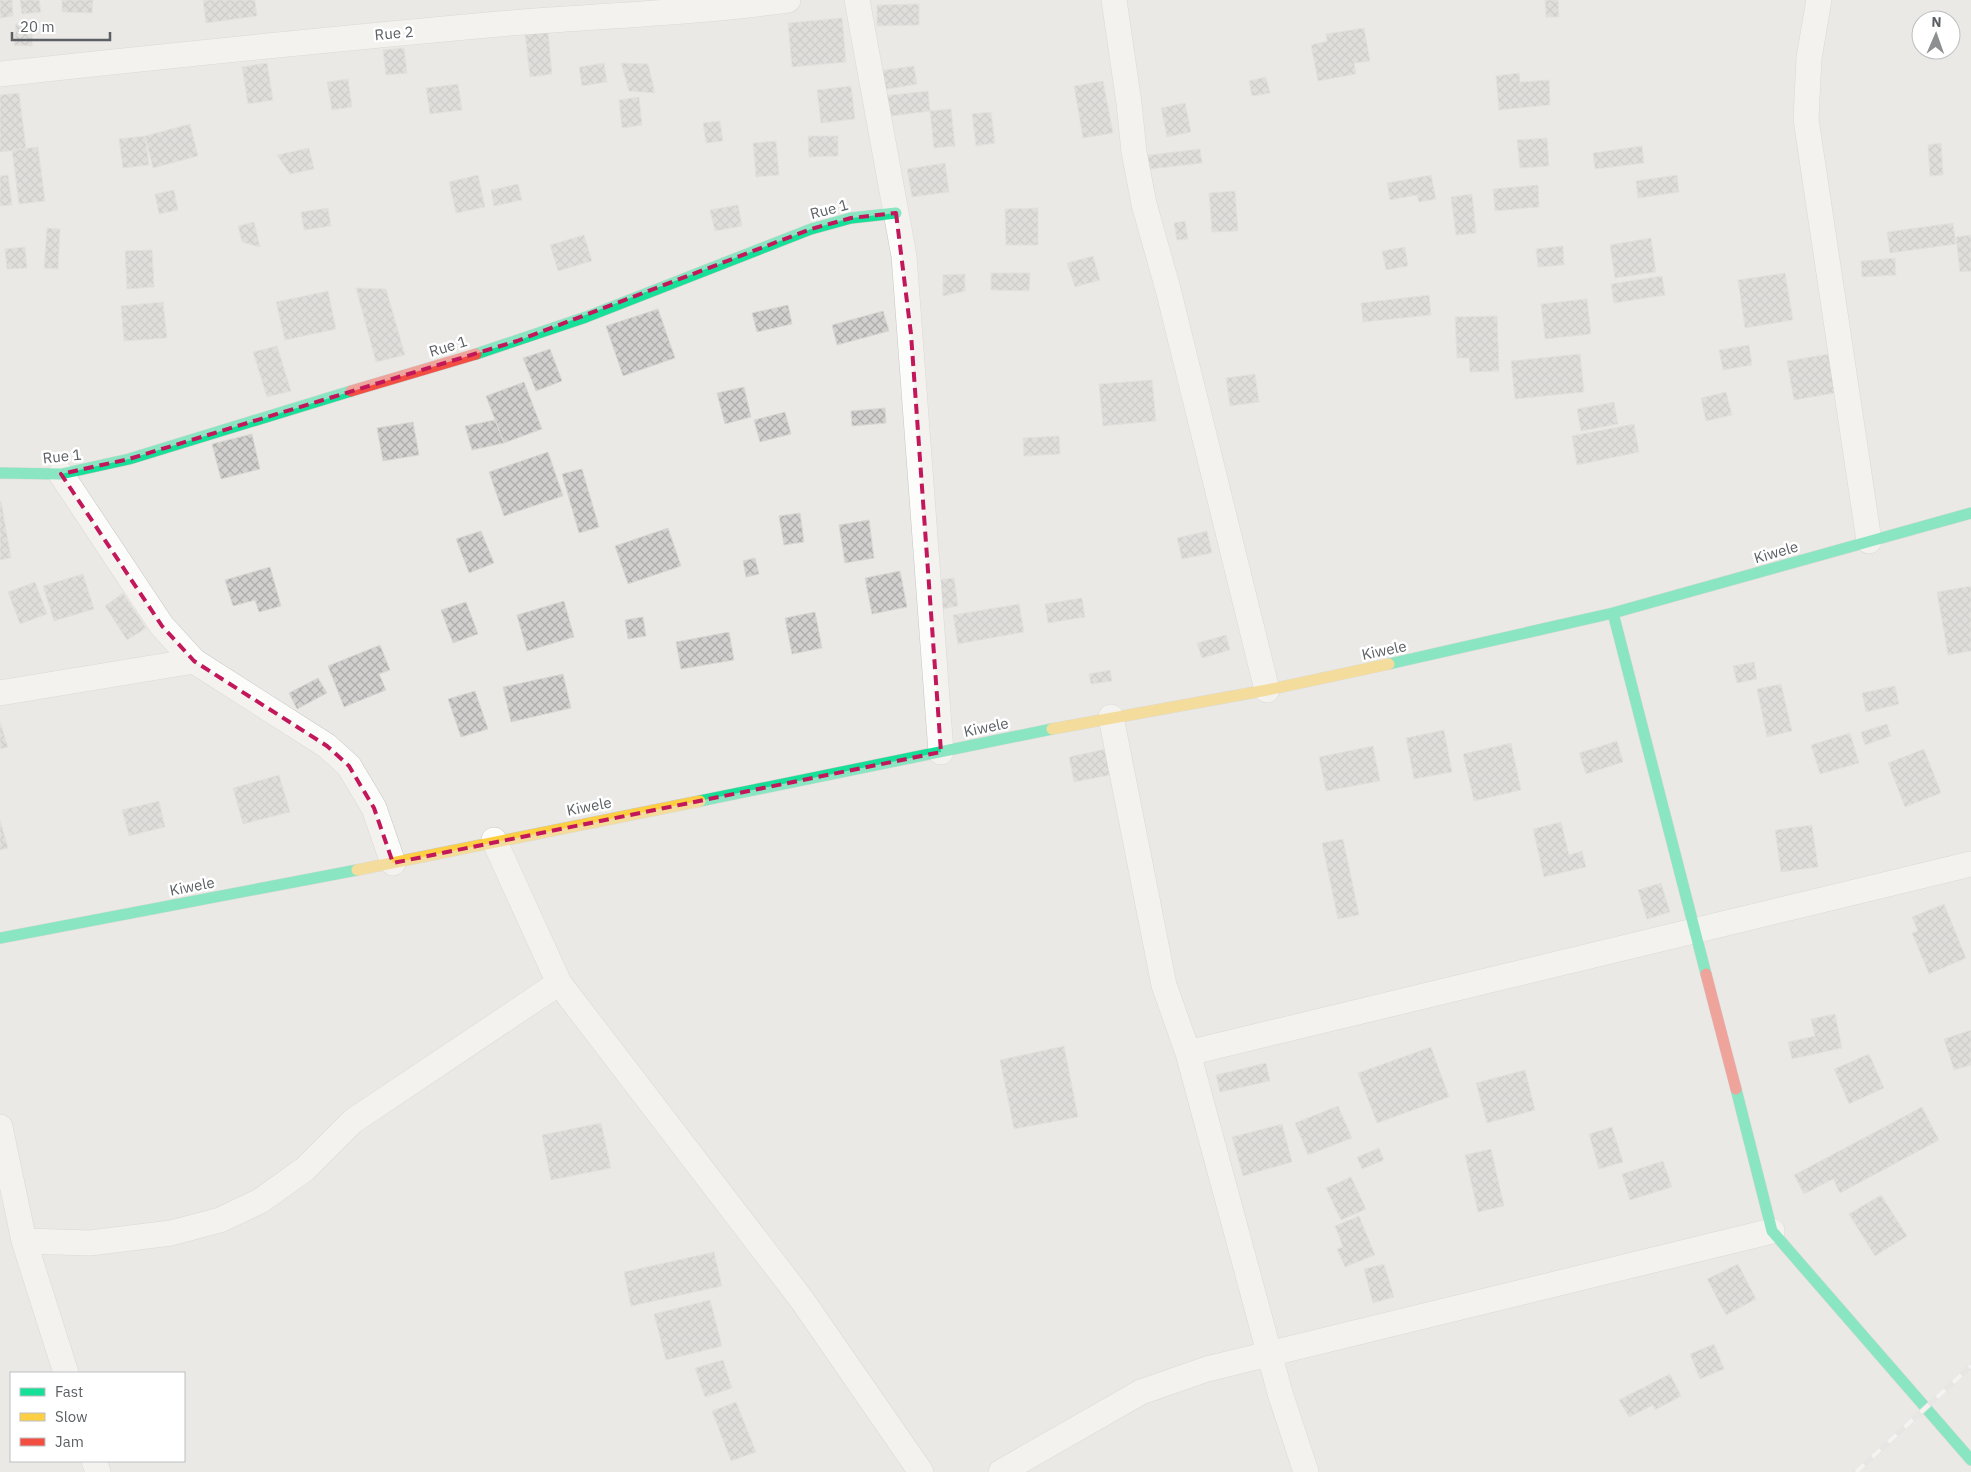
<svg xmlns="http://www.w3.org/2000/svg" width="1971" height="1472" viewBox="0 0 1971 1472" font-family="'IBM Plex Sans',sans-serif">
	<style>
		.building { fill: url(#building-cross-hatch); stroke: #dad8d4 }
		.lines { fill: none; stroke-linecap: round; stroke-linejoin: round }
		.street-casing { stroke: #c6c6c6; stroke-width: 26 }
		.fast-casing { stroke: #c7c8c8; stroke-width: 12 }
		.slow-casing { stroke: #c7c8c8; stroke-width: 12 }
		.jam-casing { stroke: #c7c8c8; stroke-width: 12 }
		.street { stroke: #fcfcfb; stroke-width: 25 }
		.fast { stroke: #16e098; stroke-width: 11 }
		.slow { stroke: #ffcf43; stroke-width: 11 }
		.jam { stroke: #f24e42; stroke-width: 11 }
		.rail-casing { stroke: #e2e2e2; stroke-width: 5.5 }
		.rail { stroke: #fff; stroke-width: 4; stroke-dasharray: 11; stroke-linecap: butt }
		.marked { fill: none; stroke: #c2185b; stroke-width: 4; stroke-dasharray: 10 6; stroke-linejoin: round }
		.labels { text-anchor: middle; dominant-baseline: central; stroke-width: 5; stroke-linejoin: round; paint-order: stroke }
		.street-label { font-size: 15px; fill: #5b6064; stroke: #fff }
	</style>
	<defs>
		<pattern id="building-cross-hatch" width="8" height="8" patternUnits="userSpaceOnUse" patternTransform="scale(1.25)"><rect width="8" height="8" fill="#d2d0ce"/><path d="M0 0l8 8M0 8l8-8" fill="none" stroke="#adacab"/></pattern>
	</defs>
	<rect width="100%" height="100%" fill="#ebe9e5"/>
	<path class="building" d="M0,0H12L13,16L0,18Z
		M20,0H39L41,12L22,14Z
		M62,0H93L92,13L62,12Z
		M203,0H255L257,16L206,23Z
		M1545,0H1558L1559,17H1546Z
		M919,4V25L877,26V5Z
		M842,18L846,62L792,67L788,23Z
		M16,24L33,25L32,46L14,45Z
		M1364,28L1370,61L1354,63L1356,74L1318,81L1311,45L1327,41L1326,34Z
		M548,32L552,74L530,77L525,34Z
		M404,48L407,73L386,75L383,50Z
		M267,63L273,100L248,104L242,67Z
		M604,63L607,82L582,86L579,67Z
		M621,63L648,64L655,93L629,91Z
		M914,66L917,84L881,90L877,71Z
		M1519,73L1520,82L1549,80L1550,105L1499,110L1496,76Z
		M1266,77L1270,93L1252,96L1249,81Z
		M348,79L352,107L332,110L327,82Z
		M1103,81L1113,133L1083,138L1074,86Z
		M458,84L462,110L430,114L426,88Z
		M851,86L855,119L821,123L817,90Z
		M928,91L930,111L884,117L882,96Z
		M19,93L26,149L0,152V95Z
		M639,97L642,125L622,128L619,100Z
		M1185,103L1191,132L1167,137L1161,108Z
		M951,109L955,146L934,148L930,111Z
		M991,112L995,143L976,146L972,114Z
		M720,121L723,141L706,143L703,123Z
		M190,124L198,156L153,168L145,136Z
		M145,136L149,165L123,168L119,139Z
		M808,136H838V156L809,157Z
		M1547,138L1549,166L1520,168L1517,140Z
		M776,141L779,175L756,177L753,143Z
		M1941,143L1943,175L1930,176L1928,145Z
		M1642,146L1644,163L1595,169L1593,153Z
		M38,147L45,201L19,204L12,150Z
		M309,148L314,169L290,174L277,155Z
		M1200,149L1202,163L1142,170L1141,156Z
		M945,163L949,192L912,197L907,169Z
		M8,175L12,205L0,206V176Z
		M478,175L485,207L456,213L449,182Z
		M1431,175L1436,199L1419,202L1417,195L1390,200L1387,183Z
		M1677,175L1679,192L1638,198L1636,181Z
		M518,184L522,200L494,206L491,190Z
		M1538,185L1539,207L1495,211L1493,189Z
		M174,190L178,210L159,214L155,194Z
		M1235,191L1238,231L1212,232L1209,193Z
		M1472,194L1476,233L1456,235L1451,197Z
		M738,205L742,226L715,231L710,210Z
		M328,208L331,226L304,230L301,212Z
		M1038,208V245H1006L1005,209Z
		M1185,221L1188,239L1177,240L1174,223Z
		M254,222L260,247L242,242L238,226Z
		M1953,223L1956,244L1890,253L1887,232Z
		M47,228L60,229L58,269L44,268Z
		M584,235L592,261L558,271L550,245Z
		M1971,235V271L1960,272L1956,237Z
		M1651,238L1656,272L1615,278L1610,245Z
		M1563,246L1564,265L1538,267L1536,249Z
		M25,247L27,268L7,269L5,249Z
		M1405,247L1408,266L1386,270L1382,251Z
		M152,250L154,287L127,289L125,251Z
		M1093,256L1100,280L1075,287L1067,263Z
		M1895,258L1896,275L1862,277L1861,261Z
		M991,273H1030L1029,291L991,290Z
		M1785,273L1793,320L1745,328L1738,280Z
		M965,274V291L943,296V275Z
		M1662,276L1665,295L1614,303L1611,284Z
		M356,288L386,289L405,355L376,362Z
		M328,291L336,329L285,340L276,302Z
		M1429,295L1431,315L1363,322L1361,303Z
		M1587,299L1591,334L1545,339L1541,304Z
		M163,302L167,338L124,341L121,306Z
		M788,305L792,324L757,332L752,313Z
		M658,309L675,358L623,376L606,326Z
		M883,311L889,331L837,345L832,325Z
		M1497,316L1499,371L1470,372L1469,358H1457L1455,317Z
		M1749,345L1752,365L1723,370L1719,350Z
		M277,346L291,391L267,397L253,352Z
		M550,349L562,381L536,391L523,358Z
		M1580,354L1584,392L1515,399L1511,361Z
		M1829,354L1835,393L1794,400L1787,361Z
		M1255,374L1259,402L1230,406L1226,378Z
		M1152,380L1156,421L1103,426L1099,384Z
		M524,382L542,429L504,443L486,396Z
		M744,387L751,417L725,424L717,393Z
		M1726,392L1732,415L1706,421L1701,398Z
		M1614,402L1618,424L1581,431L1577,409Z
		M885,408L886,423L852,426L851,411Z
		M785,412L791,434L760,442L754,420Z
		M495,420L504,443L472,450L465,426Z
		M413,422L419,455L383,461L377,428Z
		M1634,424L1639,452L1577,465L1572,436Z
		M252,434L260,469L221,479L212,444Z
		M1059,436L1060,454L1024,456L1023,438Z
		M548,452L563,496L504,516L489,472Z
		M582,469L599,527L579,533L562,474Z
		M1,501L11,558L0,560V502Z
		M800,513L804,542L784,545L779,516Z
		M869,520L874,558L845,563L839,525Z
		M668,528L681,566L628,584L615,546Z
		M481,531L494,563L469,573L456,539Z
		M1207,531L1212,553L1182,559L1177,538Z
		M755,558L759,574L746,577L743,561Z
		M270,567L281,606L259,612L255,600L233,606L225,580Z
		M900,571L907,607L872,614L865,578Z
		M83,574L94,609L54,621L43,586Z
		M954,578L958,606L941,609L937,580Z
		M35,582L47,614L20,624L8,592Z
		M1971,586V651L1948,655L1937,592Z
		M123,593L146,628L127,640L105,606Z
		M1082,598L1085,617L1048,623L1045,604Z
		M564,601L574,637L527,651L517,615Z
		M466,602L478,634L453,643L441,610Z
		M1019,604L1024,632L958,644L953,615Z
		M815,612L822,648L792,654L785,618Z
		M643,617L646,636L628,639L625,620Z
		M729,632L734,660L681,669L676,642Z
		M1226,635L1230,650L1202,658L1197,643Z
		M380,645L390,670L379,674L386,690L344,707L328,666Z
		M1754,662L1757,679L1737,683L1733,666Z
		M1110,670L1112,681L1091,684L1089,674Z
		M563,674L571,708L511,722L503,687Z
		M318,678L327,693L297,709L289,693Z
		M1781,684L1792,731L1767,737L1757,689Z
		M1895,686L1899,704L1866,712L1862,693Z
		M475,691L488,729L461,737L448,699Z
		M0,722L8,747L0,749Z
		M1887,724L1891,736L1865,745L1861,732Z
		M1444,730L1452,772L1414,779L1406,738Z
		M1850,733L1859,763L1820,774L1811,745Z
		M1617,741L1623,762L1586,774L1579,753Z
		M1511,743L1521,790L1474,801L1463,754Z
		M1373,746L1380,781L1326,791L1319,757Z
		M1106,749L1110,775L1074,782L1069,757Z
		M1924,749L1941,793L1905,807L1888,763Z
		M279,775L290,812L243,824L233,788Z
		M159,801L165,827L129,836L122,810Z
		M0,820L8,848L0,850Z
		M1561,822L1569,855L1582,851L1586,867L1544,877L1533,829Z
		M1812,825L1818,867L1781,872L1775,830Z
		M1343,839L1359,915L1338,919L1322,843Z
		M1661,883L1670,912L1647,919L1638,890Z
		M1944,904L1966,958L1929,974L1912,933L1918,931L1912,917Z
		M1835,1014L1842,1048L1792,1059L1788,1042L1815,1036L1811,1019Z
		M1971,1030V1065L1954,1070L1944,1039Z
		M1064,1046L1078,1117L1014,1129L1000,1060Z
		M1431,1047L1449,1097L1377,1123L1358,1073Z
		M1869,1054L1884,1088L1849,1104L1834,1069Z
		M1266,1063L1270,1081L1220,1092L1216,1075Z
		M1525,1070L1535,1110L1487,1123L1476,1083Z
		M1338,1106L1352,1138L1308,1155L1295,1123Z
		M1922,1107L1939,1140L1840,1193L1833,1179L1804,1194L1794,1175Z
		M601,1123L611,1168L551,1180L542,1135Z
		M1282,1124L1292,1162L1243,1176L1232,1137Z
		M1612,1127L1623,1162L1599,1169L1589,1134Z
		M1379,1148L1384,1160L1362,1169L1357,1157Z
		M1491,1149L1504,1206L1478,1212L1465,1155Z
		M1663,1161L1672,1187L1630,1200L1622,1174Z
		M1351,1177L1366,1209L1341,1220L1326,1188Z
		M1881,1195L1907,1236L1875,1256L1849,1214Z
		M1359,1216L1375,1255L1345,1267L1337,1249L1343,1247L1335,1226Z
		M714,1252L722,1286L631,1306L624,1272Z
		M1384,1264L1394,1297L1373,1303L1364,1269Z
		M1738,1264L1756,1299L1726,1315L1707,1279Z
		M710,1300L722,1346L666,1360L654,1314Z
		M1714,1344L1724,1369L1700,1379L1690,1354Z
		M723,1360L732,1388L705,1397L695,1368Z
		M1670,1374L1681,1396L1655,1410L1653,1405L1629,1417L1619,1400Z
		M736,1402L756,1452L731,1461L712,1411Z"/>
	<g class="lines">
		<defs>
			<path id="street" d="M857,0L904,256L941,752
				M1114,0L1129,103L1134,152L1144,204L1168,289L1267,690
				M1819,0L1809,58L1806,119L1869,541
				M0,74C166,56 332,39 499,24C595,16 692,13 788,0
				M61,474L162,626L194,661L327,746L349,766L374,808L393,863
				M0,693L194,661
				M1111,717L1164,985L1188,1053L1280,1393L1306,1472
				M494,840L559,983L802,1300L921,1472
				M1188,1053L1971,864
				M0,1127L24,1241L66,1373
				M24,1241L90,1243L171,1233L220,1220L260,1201L305,1169L353,1121L559,983
				M94,1461L98,1472
				M1001,1472L1141,1392L1207,1369L1772,1231"/>
			<path id="fast" d="M476,354L586,317L811,229L851,218L896,213
				M0,473L61,474L129,459L351,391
				M1613,613L1706,974
				M1389,664L1613,613L1971,513
				M700,801L1052,729
				M0,938L357,870
				M1736,1089L1772,1231L1971,1460"/>
			<path id="slow" d="M1052,729L1267,690L1389,664
				M357,870L700,801"/>
			<path id="jam" d="M351,391L476,354
				M1706,974L1736,1089"/>
		</defs>
		<use href="#street" class="street-casing"/>
		<use href="#fast" class="fast-casing"/>
		<use href="#slow" class="slow-casing"/>
		<use href="#jam" class="jam-casing"/>
		<use href="#street" class="street"/>
		<use href="#fast" class="fast"/>
		<use href="#slow" class="slow"/>
		<use href="#jam" class="jam"/>
		<defs>
			<path id="rail" d="M1856,1472L1971,1366"/>
		</defs>
		<use href="#rail" class="rail-casing"/>
		<use href="#rail" class="rail"/>
	</g>
	<path d="M0 0H1971V1472H0ZM896,213L911,334L941,752L393,863L374,808L349,766L327,746L194,661L162,626L61,474L129,459L517,341L811,229L851,218Z" fill="#ebe9e5" fill-opacity=".55" fill-rule="evenodd"/>
	<path class="marked" d="M896,213L911,334L941,752L393,863L374,808L349,766L327,746L194,661L162,626L61,474L129,459L517,341L811,229L851,218Z"/>
	<g class="labels">
		<g class="street-label">
			<text transform="translate(394 33) rotate(-5)">Rue 2</text>
			<text transform="translate(829 209) rotate(-15)">Rue 1</text>
			<text transform="translate(448 346) rotate(-17)">Rue 1</text>
			<text transform="translate(62 456) rotate(-6)">Rue 1</text>
			<text transform="translate(1776 552) rotate(-16)">Kiwele</text>
			<text transform="translate(1384 650) rotate(-12)">Kiwele</text>
			<text transform="translate(986 727) rotate(-12)">Kiwele</text>
			<text transform="translate(589 806) rotate(-11)">Kiwele</text>
			<text transform="translate(192 886) rotate(-11)">Kiwele</text>
		</g>
	</g>
	<rect x="10" y="1372" width="175" height="90" fill="#ffffff" stroke="#bdbfc1"/>
	<rect x="20" y="1388" width="25" height="8" fill="#16e098" stroke="#bdbfc1"/>
	<text x="55" y="1397" font-size="15" fill="#5b6064">Fast</text>
	<rect x="20" y="1413" width="25" height="8" fill="#ffcf43" stroke="#bdbfc1"/>
	<text x="55" y="1422" font-size="15" fill="#5b6064">Slow</text>
	<rect x="20" y="1438" width="25" height="8" fill="#f24e42" stroke="#bdbfc1"/>
	<text x="55" y="1447" font-size="15" fill="#5b6064">Jam</text>
	<g transform="translate(1936 35) rotate(2)"><circle r="24" fill="#ffffff" stroke="#bdbfc1"/>
	<path d="M0-4L9 19L0 12L-9 19Z" fill="#8d9091"/>
	<text y="-8" font-size="14" font-weight="bold" text-anchor="middle" fill="#5b6064">N</text>
	</g>
	<path d="M12 32v8h98v-8" fill="none" stroke="#5b6064" stroke-width="2.5"/>
	<text x="20" y="32" font-size="15" fill="#5b6064" stroke="#ffffff" stroke-width="4" paint-order="stroke">20 m</text>
</svg>
